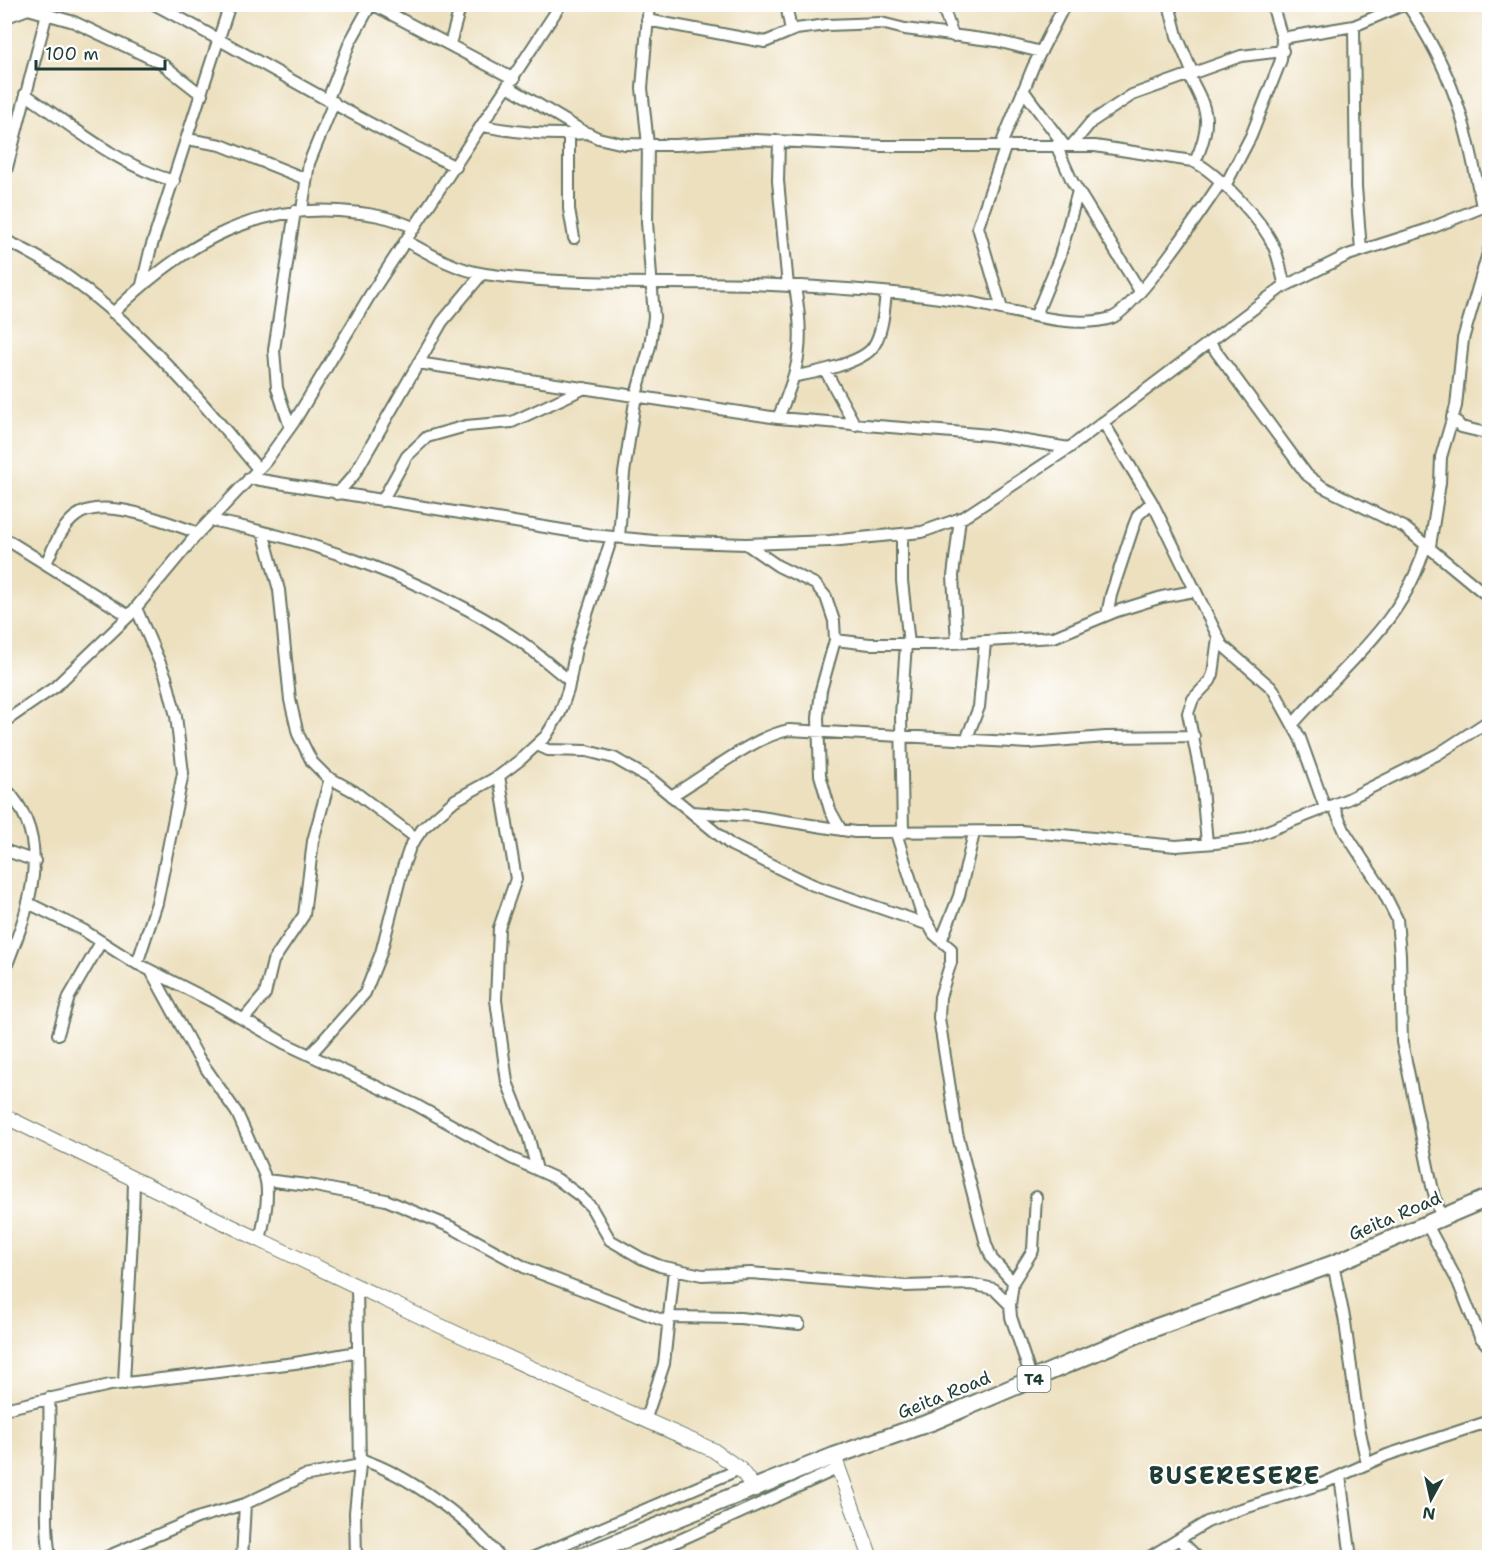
<svg xmlns="http://www.w3.org/2000/svg" width="1494" height="1562" viewBox="0 0 1494 1562" font-family="'Shantell Sans',sans-serif">
	<style>
		.lines { fill: none; stroke-linecap: round; stroke-linejoin: round }
		.minor-casing { stroke: #677665; stroke-width: 14 }
		.tertiary-casing { stroke: #677665; stroke-width: 16 }
		.trunk-casing { stroke: #677665; stroke-width: 20 }
		.minor { stroke: #fff; stroke-width: 10 }
		.tertiary { stroke: #fff; stroke-width: 14 }
		.trunk { stroke: #fff; stroke-width: 16 }
		.labels { text-anchor: middle; dominant-baseline: central; stroke-width: 4.5; stroke-linejoin: round; paint-order: stroke }
		.shield { fill: #fff; stroke: #627771; stroke-width: 1.5 }
		.shield-label { font-size: 16px; font-weight: bold; fill: #1f3d34 }
		.street-label { font-size: 18px; fill: #1f3d34; stroke: #fff }
		.district-label { font-size: 24px; font-weight: bold; letter-spacing: 1.5px; fill: #1f3d34; stroke: #fff }
	</style>
	<rect width="100%" height="100%" fill="#fff"/>
	<filter id="ink" filterUnits="userSpaceOnUse"><feTurbulence type="fractalNoise" baseFrequency=".0167" numOctaves="2"/><feDisplacementMap in="SourceGraphic" scale="12" xChannelSelector="R" yChannelSelector="G"/><feConvolveMatrix kernelMatrix="1 2 1 2 8 2 1 2 1" color-interpolation-filters="sRGB"/></filter>
	<filter id="wash" filterUnits="userSpaceOnUse"><feTurbulence type="fractalNoise" baseFrequency=".008" numOctaves="4" result="noise"/><feDisplacementMap in="SourceGraphic" scale="24" xChannelSelector="R" yChannelSelector="G"/><feGaussianBlur stdDeviation="1.35" result="paint"/><feColorMatrix in="noise" values="0 0 0 0 0 0 0 0 0 0 0 0 0 0 0 0 0 1.4 0 .05"/><feComposite in="paint" operator="in"/></filter>
	<g filter="url(#wash)">
		<rect width="100%" height="100%" fill="#ede0bf"/>
	</g>
	<g filter="url(#ink)">
		<g class="lines">
			<defs>
				<path id="minor" d="M154,4C255,58 353,118 456,167
					M372,4L514,79
					M786,4L791,31
					M942,4L953,36
					M1169,4L1177,36L1193,74
					M1407,4C1455,75 1466,124 1482,207
					M4,18L28,9L74,22L161,63L202,95
					M647,20L765,42L796,29L827,25L881,23L905,29L997,41L1041,52
					M1354,26L1356,187L1361,250
					M1282,38L1354,26L1405,4
					M450,44L461,4
					M1189,76C1209,111 1212,124 1195,162
					M509,87L581,130L598,138L624,144L676,145L755,140L882,146H1095L1192,161C1215,170 1263,222 1273,245C1279,257 1281,272 1285,286
					M1023,90L1064,145
					M25,94C72,126 119,166 174,181
					M328,99L350,42L371,4
					M483,126C519,133 551,136 588,133
					M569,135V209L574,238
					M187,139L221,145L306,179
					M779,141L778,181L788,286
					M1001,145L1033,67L1065,4
					M1056,145L1072,181L1140,291
					M1072,145L1091,122L1132,95L1241,56L1283,51
					M4,179L47,13
					M1225,186L1251,136L1281,60L1282,38L1272,4
					M302,210L309,163L334,102
					M4,240C102,282 191,388 258,469
					M406,241C431,255 457,270 485,274C573,287 663,281 752,284C825,287 900,291 973,303C1012,310 1073,330 1111,318C1134,311 1205,206 1221,182
					M142,285L150,251L230,4
					M1002,309L978,227L1006,145
					M113,313C177,250 247,205 339,211C367,213 389,216 415,228
					M1036,315L1059,259L1078,191
					M1209,342L1307,475L1323,487L1404,527L1490,598
					M418,363L778,418L990,435L1069,448
					M825,370L855,425
					M796,376C814,373 862,363 873,347C883,332 884,310 886,293
					M1452,417L1461,427L1490,434
					M778,418C800,367 805,343 795,287
					M1103,422L1152,502L1222,645L1273,689L1300,738L1325,808
					M290,427L277,388L274,350L295,211
					M249,478L593,535L654,541L746,544L830,541L922,532L964,517L1069,448L1281,288L1348,255L1429,229L1490,204
					M337,494L354,475L442,322L482,274
					M382,501L407,456L427,437L466,426L512,422L585,388
					M210,520C314,540 432,582 520,641C537,653 553,668 570,681
					M263,532L279,590L290,700L298,734L312,762L326,776L355,792L416,838
					M902,535V581L909,644
					M619,537L624,473L636,395L650,346L654,317L647,222L648,145L642,88L649,4
					M4,538L129,616
					M746,544L778,566L815,584L826,597L834,621L835,640L821,690L818,718L820,775L830,810L841,830
					M1430,546L1440,483L1441,457L1456,406L1463,339L1490,246
					M46,563C54,547 61,527 76,516C103,495 169,523 198,533
					M136,608L166,677L176,716L183,773L157,903L137,964
					M1107,615L1111,595L1134,525L1138,515L1152,502
					M835,640L870,644H934L1054,637L1117,611L1162,597L1194,591
					M957,643L953,576L960,518
					M4,722L55,687L129,616L198,533L266,461L294,422L370,295L561,4
					M1293,724C1343,666 1406,621 1426,543
					M966,740L979,707L985,642
					M537,745L548,750L587,751L614,758L652,780L731,845L813,885L929,925
					M499,776L516,879L499,928L496,1000L507,1082L528,1135L537,1170
					M4,787C57,840 28,911 4,972
					M671,796C706,776 750,738 789,730L1028,743L1106,737L1194,736
					M1333,805L1345,832L1382,889L1397,919L1400,955L1402,1042L1432,1186L1441,1217
					M691,812L754,816L855,832L1021,831L1176,846L1215,843L1247,839L1348,799L1438,754L1490,720
					M896,833L920,909L934,934L951,949V962L940,997L939,1018L957,1133L986,1244L992,1259L1013,1282
					M903,833L901,715L906,644
					M1207,843L1201,777L1188,713L1193,699L1210,681L1213,674L1218,638
					M4,850L35,861
					M28,903L83,930L130,960L213,1002L284,1043L416,1105L511,1158L557,1179L580,1196L591,1207L610,1240L641,1258L660,1266L702,1275L751,1273L905,1286L971,1284L994,1289L1010,1305
					M941,941L959,896L974,833
					M151,971L198,1057L237,1113L264,1174C271,1192 264,1222 260,1240
					M244,1019L265,994L273,961L304,915L313,841L330,778
					M58,1034L69,997L101,942
					M310,1055L365,993L381,953L403,867L410,847L423,828L455,800L499,776L520,760L546,736L560,713L568,690L576,648L612,537
					M266,1180L315,1186L386,1200L451,1227L526,1268L667,1322
					M1426,1223L1458,1282L1480,1337L1490,1348
					M1333,1264L1345,1322L1359,1427L1367,1464
					M668,1317L740,1318L799,1324
					M1032,1380L1011,1317L1010,1305L1013,1282L1033,1250L1036,1197
					M124,1384C127,1315 133,1247 134,1179
					M49,1398C52,1452 42,1504 50,1558
					M4,1409L110,1385L295,1363L357,1352
					M645,1421L664,1364L674,1269
					M360,1459C407,1474 469,1519 500,1558
					M1340,1476L1351,1558
					M1180,1540L1198,1558
					M104,1558L197,1518L245,1504L304,1476L360,1465
					M242,1558L245,1504
					M356,1558L355,1512L360,1465L357,1286
					M532,1558L740,1469
					M640,1558L839,1468
					M1148,1558L1207,1522L1235,1511L1324,1483L1387,1455L1490,1421"/>
				<path id="tertiary" d="M4,1116C239,1230 474,1345 713,1450L740,1469L755,1489
					M834,1456L871,1558"/>
				<path id="trunk" d="M578,1558L834,1456L934,1421L1143,1332L1333,1264L1490,1197"/>
			</defs>
			<use href="#minor" class="minor-casing"/>
			<use href="#tertiary" class="tertiary-casing"/>
			<use href="#trunk" class="trunk-casing"/>
			<use href="#minor" class="minor"/>
			<use href="#tertiary" class="tertiary"/>
			<use href="#trunk" class="trunk"/>
		</g>
	</g>
	<g class="labels">
		<rect class="shield" x="1017.5" y="1366" width="33" height="26" rx="4.5"/>
		<g class="shield-label">
			<text x="1034" y="1379">T4</text>
		</g>
		<g class="street-label">
			<text transform="translate(1395 1216) rotate(-23)">Geita Road</text>
			<text transform="translate(944 1395) rotate(-22)">Geita Road</text>
		</g>
		<g class="district-label">
			<text x="1235" y="1476">BUSERESERE</text>
		</g>
	</g>
	<rect width="1494" height="1562" fill="none" stroke="#fff" stroke-width="24"/>
	<g transform="translate(1431 1499) rotate(188)" stroke="#ffffff" stroke-width="4.5" paint-order="stroke">
	<path d="M0-4.5L10 22L0 15L-10 22Z" fill="#1f3d34"/>
	<text y="-9" font-size="16" font-weight="bold" text-anchor="middle" fill="#1f3d34">N</text>
	</g>
	<path d="M36 60v9h129v-9" fill="none" stroke="#1f3d34" stroke-width="3"/>
	<text x="45" y="60" font-size="18" fill="#1f3d34" stroke="#ffffff" stroke-width="4.5" paint-order="stroke">100 m</text>
</svg>
